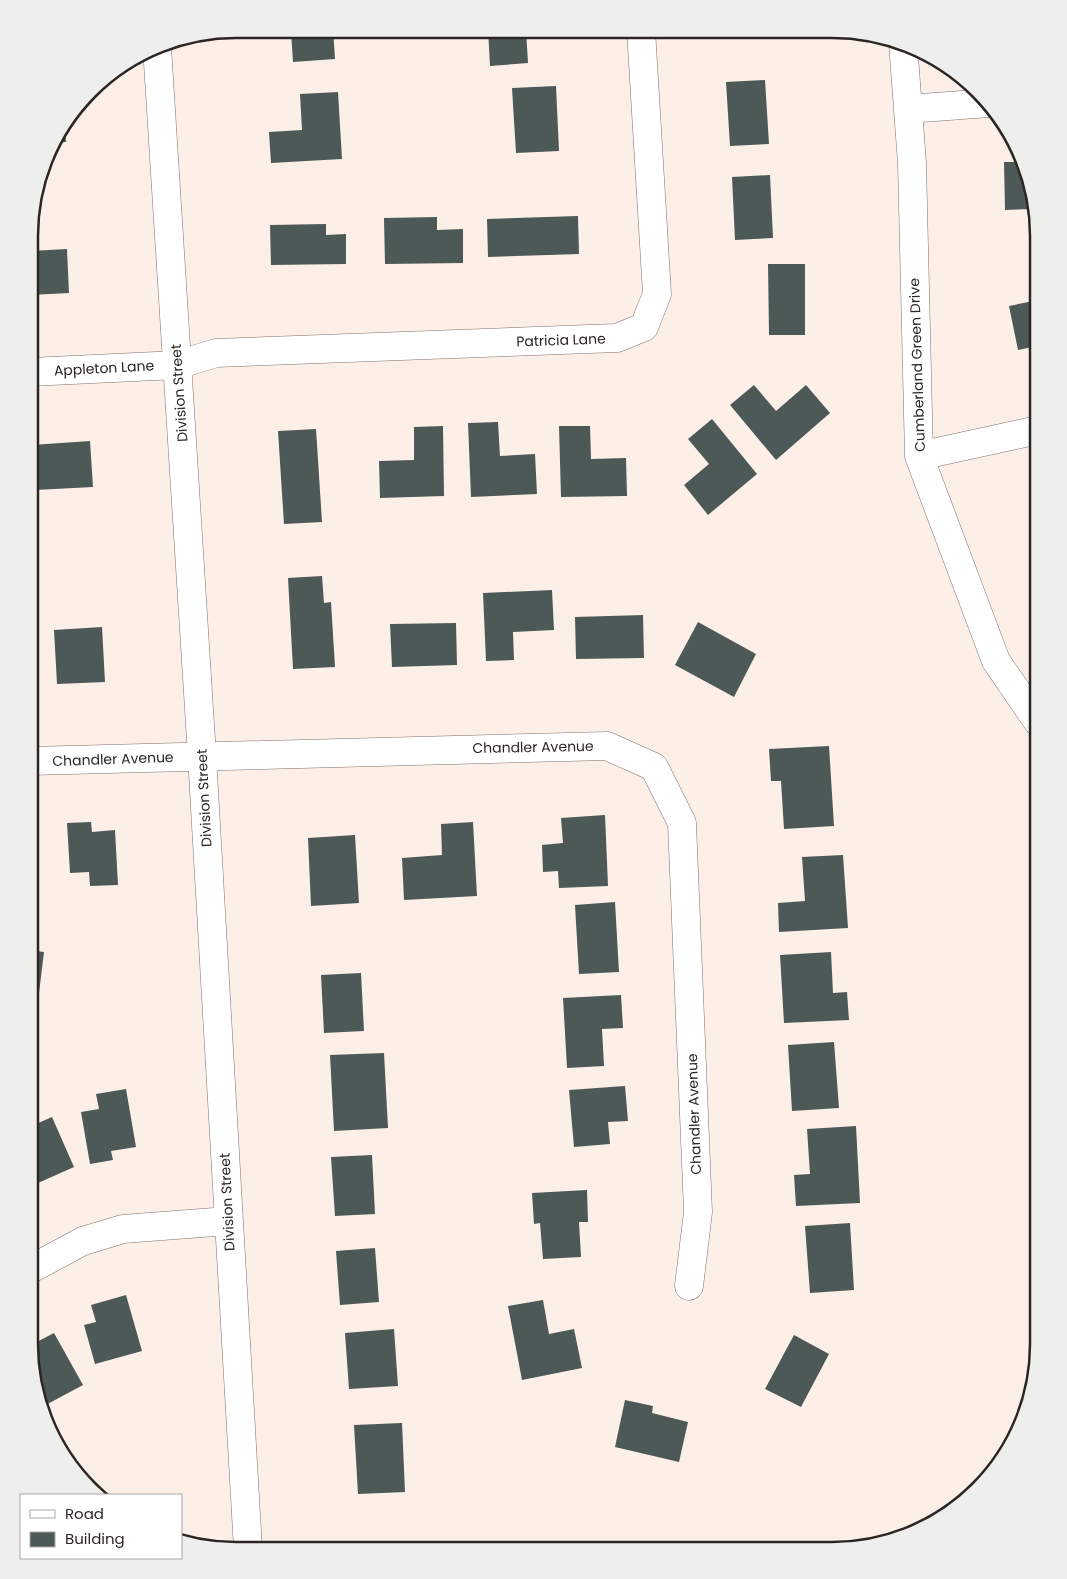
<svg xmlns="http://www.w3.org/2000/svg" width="1067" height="1579" viewBox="0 0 1067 1579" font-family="Poppins,sans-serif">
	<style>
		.building { fill: #4c5956 }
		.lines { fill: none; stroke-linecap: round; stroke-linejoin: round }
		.minor-casing { stroke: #7d716b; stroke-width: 29 }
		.path { stroke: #918883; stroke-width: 3; stroke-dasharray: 4 2.5; stroke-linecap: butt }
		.minor { stroke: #fff; stroke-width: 28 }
		.labels { text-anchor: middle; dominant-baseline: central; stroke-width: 5; stroke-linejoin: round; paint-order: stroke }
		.street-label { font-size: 14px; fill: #2b2624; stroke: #fff }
		.rim { fill: none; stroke: #2b2624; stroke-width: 2.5 }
	</style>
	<rect width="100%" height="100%" fill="#fcefe8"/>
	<path class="building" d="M261,29H333L335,59L293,62L291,31L261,33Z
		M488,29L526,30L528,63L490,66Z
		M765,80L769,144L730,146L726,82Z
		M556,86L559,151L516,153L512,88Z
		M338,92L342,159L271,163L269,132L302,130L300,94Z
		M65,122L66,142L53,143L56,133Z
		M1004,162H1023L1033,209L1005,210Z
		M770,175L773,238L735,240L732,177Z
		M578,216L579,254L488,257L487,219Z
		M437,217V230L463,229V263L385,264L384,218Z
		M326,224V235L346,234V264L271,265L270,225Z
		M67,249L69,293L30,295V251Z
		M768,264H805V335H769Z
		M1038,300V346L1018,350L1009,306Z
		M754,385L776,411L806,385L830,413L776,460L730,405Z
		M712,419L757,474L708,515L684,485L709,464L688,439Z
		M498,422L500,456L535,454L537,494L471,497L468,423Z
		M443,426L444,496L380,498L379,461L414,460V427Z
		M559,426H590L591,459L626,458L627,496L561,497Z
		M316,429L322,522L284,524L278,431Z
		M90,441L93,487L35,490L32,445Z
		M322,576L324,603L331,602L335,667L293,669L288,578Z
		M552,590L554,630L513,632L514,660L486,661L483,593Z
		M643,615L644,658L576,659L575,617Z
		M698,622L756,654L734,697L675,665Z
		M456,623L457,665L392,667L390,624Z
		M102,627L105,682L57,684L54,630Z
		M30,632H35V677H30Z
		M829,746L834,826L784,829L781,781H771L769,749Z
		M605,815L608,886L559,888L558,871L543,872L542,845L563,843L561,818Z
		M91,822L92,832L115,830L118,885L90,886L89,872L70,873L67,823Z
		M473,822L477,896L404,900L402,858L442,855L441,824Z
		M355,835L359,903L311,906L308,838Z
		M843,855L848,928L779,932L778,903L805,901L802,857Z
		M29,885L37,886L31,929H29Z
		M615,902L619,972L579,974L575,905Z
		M29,950L44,952L38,1001L29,1000Z
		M831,952L833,993L847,992L849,1020L784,1023L780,955Z
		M361,973L364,1031L324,1033L321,975Z
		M621,995L623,1028L602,1029L604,1066L567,1068L563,998Z
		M834,1042L839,1108L792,1111L788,1045Z
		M384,1053L388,1128L334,1131L330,1055Z
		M625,1086L628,1121L608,1122L610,1144L574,1147L569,1090Z
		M126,1089L136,1147L111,1151L113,1160L90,1164L81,1112L99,1109L96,1094Z
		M52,1117L74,1167L29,1187V1127Z
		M856,1126L860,1203L796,1206L794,1175L810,1174L807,1129Z
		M372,1155L375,1214L335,1216L331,1157Z
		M587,1190L588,1222H579L581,1257L543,1259L540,1223L534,1224L532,1193Z
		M850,1223L854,1290L810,1293L805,1226Z
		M375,1248L379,1302L340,1305L336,1251Z
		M126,1295L142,1351L95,1364L84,1325L96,1322L91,1305Z
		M543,1300L549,1334L574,1329L582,1368L522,1380L508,1306Z
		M394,1329L398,1386L349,1389L345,1333Z
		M54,1333L83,1385L42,1407L29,1346Z
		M794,1335L829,1354L801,1407L765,1389Z
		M625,1400L653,1406L652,1413L688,1422L679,1462L615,1447Z
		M402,1423L405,1492L358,1494L354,1425Z"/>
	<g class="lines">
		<defs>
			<path id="minor" d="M903,43L912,163L919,456L996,661L1038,722
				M157,47L202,756L248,1549
				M908,109L989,103
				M30,372L177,365L216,353L617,338L644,327L657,294L641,30
				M919,456L1038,430
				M30,761L607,746L654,767L682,823L698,1212L689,1286
				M29,1270L83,1241L123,1229L228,1221"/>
		</defs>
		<use href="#minor" class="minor-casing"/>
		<path class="path" d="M688,1550L851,1546"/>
		<use href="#minor" class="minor"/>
	</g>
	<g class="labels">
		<g class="street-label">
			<text transform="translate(561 340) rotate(-2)">Patricia Lane</text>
			<text transform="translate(917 365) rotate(-92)">Cumberland Green Drive</text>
			<text transform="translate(104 368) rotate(-3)">Appleton Lane</text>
			<text transform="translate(179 393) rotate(-94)">Division Street</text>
			<text transform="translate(533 747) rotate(-1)">Chandler Avenue</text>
			<text transform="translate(113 759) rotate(-2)">Chandler Avenue</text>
			<text transform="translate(204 798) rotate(-93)">Division Street</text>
			<text transform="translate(694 1114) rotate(-92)">Chandler Avenue</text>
			<text transform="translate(227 1202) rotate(-93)">Division Street</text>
		</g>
	</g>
	<path d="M0 0H1067V1579H0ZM236 38H832A198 198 0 0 1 1030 236V1344A198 198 0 0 1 832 1542H236A198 198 0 0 1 38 1344V236A198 198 0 0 1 236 38Z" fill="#eeeeed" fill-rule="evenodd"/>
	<path class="rim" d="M236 38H832A198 198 0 0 1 1030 236V1344A198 198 0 0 1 832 1542H236A198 198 0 0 1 38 1344V236A198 198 0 0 1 236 38Z"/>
	<rect x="20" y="1494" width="162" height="65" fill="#ffffff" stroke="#aaa8a7"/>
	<rect x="30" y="1510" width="25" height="8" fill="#ffffff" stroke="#aaa8a7"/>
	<text x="65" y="1519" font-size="15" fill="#2b2624">Road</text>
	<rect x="30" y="1532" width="25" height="15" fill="#4c5956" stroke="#aaa8a7"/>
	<text x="65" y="1544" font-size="15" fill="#2b2624">Building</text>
</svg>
